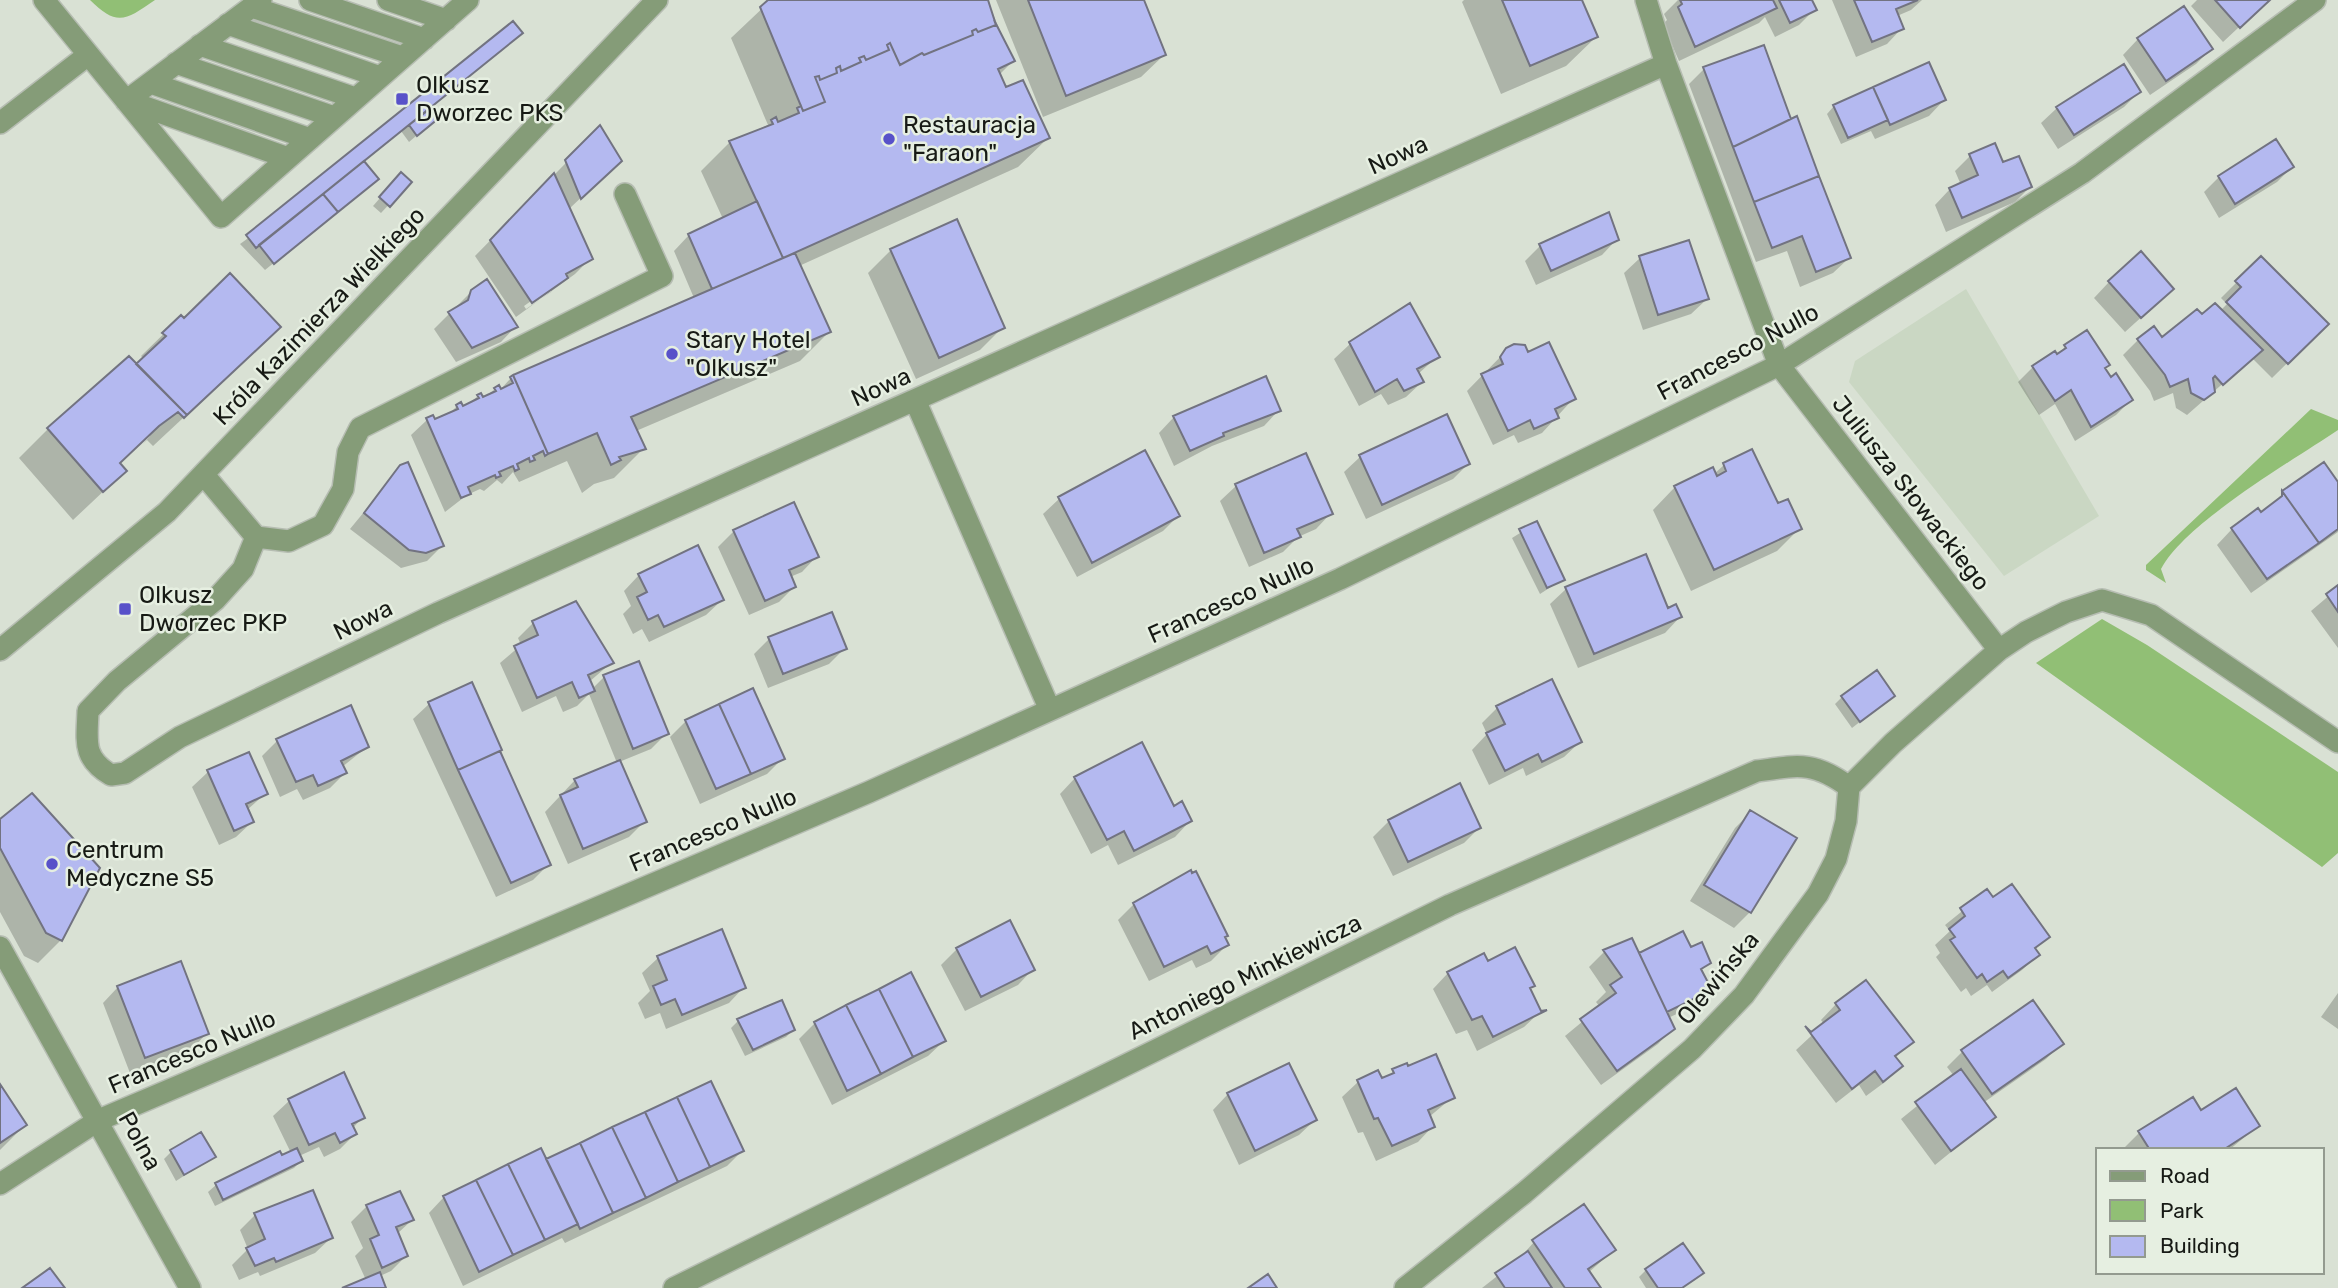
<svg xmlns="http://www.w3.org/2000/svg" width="2338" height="1288" viewBox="0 0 2338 1288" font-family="Rubik,sans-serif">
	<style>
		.built { fill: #cad7c3 }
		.green { fill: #91bf75 }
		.shadow { fill: #0003; fill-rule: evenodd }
		.building { fill: #b4b9f0; stroke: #727381; stroke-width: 2 }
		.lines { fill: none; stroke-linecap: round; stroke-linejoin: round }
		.minor-casing { stroke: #b6bdb2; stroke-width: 24 }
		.minor { stroke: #859c78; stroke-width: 21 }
		.poi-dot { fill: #5851c9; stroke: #e6efe1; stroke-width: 2.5 }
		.labels { text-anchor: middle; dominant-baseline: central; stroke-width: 5; stroke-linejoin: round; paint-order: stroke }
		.poi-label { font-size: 24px; fill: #171a15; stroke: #e6efe1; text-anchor: start }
		.street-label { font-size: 24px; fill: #171a15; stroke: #e6efe1 }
	</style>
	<rect width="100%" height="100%" fill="#d9e1d4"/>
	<path class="built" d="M1966,289L2099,516L2004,576L1849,382L1855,361Z"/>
	<path class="green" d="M90,0H155C126,20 117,27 90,0Z
		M2311,409L2338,420V430C2292,461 2186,522 2161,569L2166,583L2146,570V565Z
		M2102,619L2147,645L2338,772V853L2322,867L2036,663Z"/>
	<path class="shadow" d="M771,0H987L1013,61L999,75L1005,90L1048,138L1018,167L799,266L829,332L800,361L636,431L644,448L614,478L594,484L582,493L567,461L519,482L513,472L502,484L497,480L484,491L480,489L467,495L445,512L411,435L427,420L434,421L448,415L457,406L462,409L478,396L482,399L495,389L500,390L511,378L694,298L674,251L689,235L723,219L701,171L730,142L768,125L731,38Z
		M996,0H1142L1164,55L1141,77L1043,117Z
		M1464,0H1580L1596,37L1566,66L1501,94L1462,2Z
		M1678,0H1810L1815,9L1799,25L1775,37L1765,17L1759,23L1679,61L1663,24L1667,20L1664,14Z
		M1832,0H1922L1911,10L1897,16L1902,28L1887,44L1856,57Z
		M2197,0H2268L2223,42L2191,6Z
		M2138,39L2211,49L2196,64L2150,95L2123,55Z
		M1704,69L1790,122L1849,258L1833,273L1800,287L1787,251L1756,262L1689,84Z
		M2139,92L2124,107L2058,149L2041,123L2057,108Z
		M1944,100L1929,116L1875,139L1871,131L1841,144L1827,114L1834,106Z
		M429,108L437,118L409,142L401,131L363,162L369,186L265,270L240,244Z
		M600,128L604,176L569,209L591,258L575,274L516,317L475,256ZM551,287V292L526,309L524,306Z
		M1970,156L2002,165L2030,187L2015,202L1946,232L1935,205L1950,189L1961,185L1955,171Z
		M2292,167L2277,182L2219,218L2204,192L2219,177Z
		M394,182H410L381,213L373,206Z
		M1617,239L1602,255L1536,285L1525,261L1540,246Z
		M891,250L1003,327L980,350L916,379L868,273Z
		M1640,258L1707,299L1691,314L1643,330L1624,273Z
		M2261,258L2327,324L2272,378L2252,358L2187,415L2176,408L2173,393L2154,401L2150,391L2123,355L2138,340L2162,339L2201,316L2220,311L2227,304L2221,298Z
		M2109,282L2156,304L2125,332L2094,298Z
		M472,291L516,326L501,342L456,362L434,329Z
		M1409,305L1438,356L1418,374L1422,382L1406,397L1388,405L1381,394L1359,406L1334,359L1350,344Z
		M181,317L256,350L153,446L147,440L143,444L150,436L148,434L112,468L125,471L73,520L19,458L48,429L137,366L144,359L141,356Z
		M2066,346L2103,369L2131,400L2116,415L2075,441L2055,404L2039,415L2018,382L2033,367L2056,356Z
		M1507,350L1527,354L1574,398L1542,433L1518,443L1514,435L1493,445L1467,391Z
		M1279,410L1264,426L1212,446L1174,466L1159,433L1174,417Z
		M1446,416L1468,464L1453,479L1366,519L1344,472L1360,457Z
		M1752,451L1777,505L1800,528L1777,551L1691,591L1653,510L1675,487L1714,474L1724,465Z
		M1144,452L1178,516L1163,531L1077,577L1043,514L1059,499Z
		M1305,455L1331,513L1316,529L1298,537L1283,552L1249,567L1220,501L1236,486Z
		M401,467L442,546L427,561L401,568L350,529Z
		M2338,485V532L2251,593L2217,545L2232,529L2268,509L2284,492Z
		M1536,523L1563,579L1540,594L1512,538Z
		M734,531L817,556L802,572L790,577L794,587L779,602L749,615L718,547Z
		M639,575L722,600L706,615L649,642L642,629L633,634L623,614L631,606L624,591Z
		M2338,588V648L2311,611Z
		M1566,589L1667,610L1680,617L1665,633L1578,668L1550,604Z
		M533,623L611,663L589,682L592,689L604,677L667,733L651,749L619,762L645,821L629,837L568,864L545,812L575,780L617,763L589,694L577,706L563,712L556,696L522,712L500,663L521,645L518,638Z
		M769,639L845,648L829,664L768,688L754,654Z
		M471,684L549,864L533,880L496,897L413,719L429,704Z
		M1893,696L1852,728L1835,704L1842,697Z
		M1497,708L1580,742L1564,757L1526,776L1523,768L1489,785L1472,750L1487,734L1482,723Z
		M686,721L783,758L767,774L700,804L670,737Z
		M277,741L367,747L342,767L345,773L330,788L303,800L297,789L280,797L262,756Z
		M248,754L266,793L247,810L252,822L236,837L219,845L192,787L208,772Z
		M1075,778L1190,821L1175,837L1118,865L1108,845L1091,854L1060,794Z
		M1751,812L1750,912L1734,928L1690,901L1735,828Z
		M0,821L61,940L38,963L24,956L0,912Z
		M1389,821L1479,828L1464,843L1393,876L1373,837Z
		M1987,891L1993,899L2048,937L2034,950L2038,955L2022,970L1992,992L1987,985L1971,996L1966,988L1961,992L1936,957L1940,953L1935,945L1950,931L1945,925Z
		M1134,904L1224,937L1227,945L1211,961L1196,968L1192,960L1149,981L1118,920Z
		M1631,941L1638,955L1690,949L1709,963L1701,971L1710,990L1694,1006L1668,1018L1673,1028L1658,1044L1601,1085L1565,1036L1600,1007L1596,1002L1606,992L1589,967L1604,952Z
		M957,949L1033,969L1018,985L965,1011L941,965Z
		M658,958L744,987L729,1003L666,1029L660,1013L645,1019L638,1003L650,991L642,973Z
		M1487,963L1533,986L1529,990L1540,1012L1524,1027L1477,1051L1467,1030L1456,1034L1433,989L1448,973Z
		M1866,982L1911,1042L1895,1058L1901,1066L1885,1082L1866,1096L1859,1085L1836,1103L1796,1050L1824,1024L1821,1020L1836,1004Z
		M118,987L207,1033L192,1049L130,1073L103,1003Z
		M2338,993V1029L2321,1017Z
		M738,1021L793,1030L786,1037L745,1056L731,1028Z
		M815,1023L944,1041L928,1056L832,1105L799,1039Z
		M2062,1043L2046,1059L1983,1103L1994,1117L1935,1165L1901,1119L1954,1076L1947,1067L1963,1051Z
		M1406,1065L1453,1097L1429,1117L1433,1126L1418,1142L1376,1161L1363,1132L1358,1133L1342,1097L1358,1082L1377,1073L1381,1081Z
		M343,1075L363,1117L352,1129L355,1134L340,1149L324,1157L319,1147L299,1156L301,1161L294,1168L215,1206L208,1192L216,1185L291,1153L273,1116L289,1101Z
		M0,1087L25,1125L0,1150Z
		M1228,1094L1315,1120L1299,1135L1239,1165L1213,1110Z
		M2200,1113L2258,1126L2229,1150L2124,1148L2139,1133Z
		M172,1151L213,1157L176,1181L164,1159Z
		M742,1151L727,1166L565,1243L562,1238L463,1286L429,1213L444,1197L545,1161Z
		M400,1194L412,1220L397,1234L406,1256L391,1271L380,1276L385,1288H346L366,1280L355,1256L363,1248L351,1222L366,1207Z
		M255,1215L331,1238L315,1253L260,1276L258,1272L239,1280L232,1265L248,1249L240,1230Z
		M1534,1242L1614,1250L1588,1273L1599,1288H1482L1519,1259Z
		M1646,1270L1702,1273L1683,1288H1646L1639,1277Z"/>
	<path class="building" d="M768,0H988L996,25L978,32L976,29L972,31L973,35L924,55L922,53L900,65L890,43L887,45L889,50L866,60L864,56L859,58L861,62L841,71L840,66L836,68L837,73L820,80L819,76L815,77L825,102L803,111L760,7Z
		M1028,0H1144L1166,55L1066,96Z
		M1502,0H1582L1598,37L1530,66Z
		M1680,0H1773L1777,8L1695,47L1678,7L1682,4Z
		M1779,0H1812L1817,10L1790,23Z
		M1854,0H1918L1896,9L1904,29L1872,42Z
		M2215,0H2270L2240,28Z
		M2184,6L2213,49L2166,81L2137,38Z
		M994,20L1015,61L998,69L1006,87L1023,80L1050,138L783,258L729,141L773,124L771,120L776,117L778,122L799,113L797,108L801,106L803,111L825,102L815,77L819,76L820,80L837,73L836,68L840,66L841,71L861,62L859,58L864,56L866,60L889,50L887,45L890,43L900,65L922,53L924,55L973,35L972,31L976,29L978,32L996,25Z
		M513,21L523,33L256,248L246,235Z
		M1764,45L1791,119L1733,147L1703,67Z
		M1929,62L1946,100L1890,125L1873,87Z
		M2124,64L2141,92L2074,135L2056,107Z
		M1873,87L1888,120L1848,138L1833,105Z
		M431,108L439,118L417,136L409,125Z
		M1797,116L1819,176L1754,202L1733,147Z
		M600,125L622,161L581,199L565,160Z
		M2276,139L2294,167L2235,204L2218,176Z
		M1995,143L2003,162L2019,156L2032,187L1962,218L1949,188L1978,175L1969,154Z
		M364,161L379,179L338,212L323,194Z
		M401,172L412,182L390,207L379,197Z
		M554,173L593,259L566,274L568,278L532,303L490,240Z
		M1819,176L1851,258L1816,272L1802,236L1772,248L1754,202Z
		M323,194L338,212L274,264L259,245Z
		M757,201L783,258L712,289L688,234Z
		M1609,212L1619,240L1551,271L1539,244Z
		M957,219L1005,328L939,358L890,249Z
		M1689,240L1709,299L1658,315L1639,256Z
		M2141,251L2174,289L2141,318L2108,281Z
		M795,253L831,332L631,417L646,449L619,457L621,460L611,465L597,433L548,454L513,375Z
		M2261,256L2329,324L2288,364L2226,302L2241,287L2235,281Z
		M230,273L281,327L187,415L136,364L166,336L162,333L181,315L184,318Z
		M487,279L518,327L472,348L448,312L468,300L471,290Z
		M1410,303L1440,357L1417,369L1424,382L1404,391L1397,379L1375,392L1349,342Z
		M2215,303L2263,350L2223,385L2215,376L2213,378L2215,392L2204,400L2191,393L2188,379L2170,387L2165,375L2137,339L2154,326L2162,337L2197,309L2202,314Z
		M2087,330L2110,365L2105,368L2111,377L2116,373L2133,400L2091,427L2071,390L2055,401L2032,366L2055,351L2057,354L2066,348L2064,345Z
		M1549,342L1576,399L1555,409L1559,418L1534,429L1530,420L1508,431L1481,374L1503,364L1500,357L1506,348L1514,344L1525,345L1528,352Z
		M129,356L187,415L184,418L178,412L159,426L120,463L127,471L103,492L47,428Z
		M513,375L548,454L545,456L543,451L533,456L535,460L530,462L529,458L517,464L519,469L515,471L513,466L499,472L501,476L496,478L495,475L468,487L471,494L461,498L426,418L433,415L435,419L458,409L456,405L461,402L463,406L479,398L477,395L481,393L483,397L496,391L494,388L499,385L501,389L513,383L510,377Z
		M1266,376L1281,411L1223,433L1224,436L1190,451L1173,416Z
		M1447,414L1470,464L1382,505L1359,455Z
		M1752,449L1778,503L1788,499L1802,529L1714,570L1674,486L1713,467L1717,476L1726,471L1723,463Z
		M1145,450L1180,516L1092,563L1058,497Z
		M1306,453L1333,514L1297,529L1301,537L1264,553L1235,484Z
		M408,462L444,546L426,553L409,550L364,513L400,465Z
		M2324,462L2338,482V529L2319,543L2282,491Z
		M2282,491L2319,543L2267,579L2231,528L2258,508L2261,512L2282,496Z
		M794,502L819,557L789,570L796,587L765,601L733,530Z
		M1537,521L1565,580L1547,588L1519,529Z
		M698,545L724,600L664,627L658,615L648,620L637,597L647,592L638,574Z
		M1646,554L1668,608L1676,604L1682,617L1594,654L1565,587Z
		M2338,585V612L2326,594Z
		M576,601L614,663L588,675L595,691L579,698L572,682L537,698L514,646L538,635L532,621Z
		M832,612L847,649L783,674L768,637Z
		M639,661L669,734L633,749L603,675Z
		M1877,670L1895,696L1860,722L1841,696Z
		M1552,679L1582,742L1542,762L1538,754L1505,771L1486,733L1505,724L1496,706Z
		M472,682L502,750L458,770L428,702Z
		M753,688L785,759L751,774L719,704Z
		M719,704L751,774L716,789L685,720Z
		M351,705L369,747L341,761L347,773L318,786L313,775L296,782L276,739Z
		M1142,742L1174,806L1182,801L1192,821L1134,851L1124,831L1107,840L1074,777Z
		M500,751L551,865L511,883L458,770Z
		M249,752L268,794L246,804L254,822L234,831L207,770Z
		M620,760L647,822L583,849L560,795L578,787L574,779Z
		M1460,783L1481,828L1408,862L1388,820Z
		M32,793L100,868L62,941L46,933L0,848V819Z
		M1750,810L1797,838L1751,913L1704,885Z
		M1191,870L1192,873L1196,871L1228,936L1225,937L1229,945L1211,954L1207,946L1164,967L1133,903Z
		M2012,884L2050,937L2035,948L2040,955L2008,978L2003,971L1987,982L1982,974L1977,978L1950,940L1955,937L1949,929L1965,916L1960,908L1987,889L1993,897Z
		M1010,920L1035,970L981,997L956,948Z
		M722,929L746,988L682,1015L675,999L661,1005L653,986L667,980L657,956Z
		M1683,931L1691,947L1702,942L1711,963L1701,969L1712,990L1667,1012L1639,953Z
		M1632,938L1675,1029L1617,1071L1580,1019L1616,993L1610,985L1622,977L1603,950Z
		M1515,947L1535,986L1530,988L1541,1011L1547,1010L1493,1037L1482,1016L1472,1020L1447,972L1484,953L1488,961Z
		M181,961L209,1034L145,1058L117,986Z
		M911,972L946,1041L913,1057L879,989Z
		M1866,980L1914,1042L1895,1056L1903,1066L1883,1082L1875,1071L1852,1089L1805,1026L1811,1032L1840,1010L1835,1003Z
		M879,989L913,1057L881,1074L846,1005Z
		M782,1000L795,1030L753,1050L737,1019Z
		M2033,1000L2064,1044L1992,1094L1961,1050Z
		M846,1005L881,1074L847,1091L814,1022Z
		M1436,1054L1455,1098L1428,1110L1435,1127L1392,1146L1378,1118L1374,1119L1357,1080L1378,1070L1382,1078L1394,1073L1392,1069L1407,1063L1408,1066Z
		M1289,1063L1317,1120L1255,1151L1227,1093Z
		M1961,1069L1996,1117L1951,1151L1915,1102Z
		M344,1072L365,1118L352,1124L357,1134L340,1143L335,1133L309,1145L288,1099Z
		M711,1081L744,1151L710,1167L677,1097Z
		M0,1084L27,1125L0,1143Z
		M2236,1088L2260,1126L2223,1150H2150L2138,1131L2193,1097L2201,1110Z
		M677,1097L710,1167L678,1182L645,1112Z
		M645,1112L678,1182L646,1198L612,1127Z
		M612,1127L646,1198L613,1213L580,1143Z
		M201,1132L216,1157L184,1175L170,1150Z
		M580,1143L613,1213L580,1229L546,1159Z
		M297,1148L303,1161L223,1200L215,1183L280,1151L282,1155Z
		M541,1148L578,1224L545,1240L508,1164Z
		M508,1164L545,1240L513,1255L476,1180Z
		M476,1180L513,1255L479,1272L443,1196Z
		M313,1190L333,1238L276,1262L274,1258L255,1266L246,1248L265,1239L254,1213Z
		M400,1191L414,1220L396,1227L408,1256L382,1268L370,1239L379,1235L366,1205Z
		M1584,1204L1616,1250L1588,1269L1601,1288H1565L1532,1240Z
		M1683,1243L1704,1273L1682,1288H1658L1645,1269Z
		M1528,1251L1552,1288H1505L1495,1273Z
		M50,1268L65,1288H22Z
		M380,1272L386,1288H342Z
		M1268,1274L1277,1288H1248Z"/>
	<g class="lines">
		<defs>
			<path id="minor" d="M44,0L221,217L468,0
				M310,0L424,39
				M388,0L446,20
				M1646,0L1666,64L1779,365L1999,650L2026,632L2066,612L2102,600L2151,615L2338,742
				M252,7L402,57
				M228,24L380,77
				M200,45L355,98
				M176,63L334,117
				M151,83L310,139
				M126,101L261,0
				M128,101L288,158
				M0,123L88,55
				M915,400L1050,710
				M204,475L256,537L289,541L323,525L343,489L348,452L360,428L662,276L625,194
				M256,537L243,569L215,600L117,681L88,711C87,741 82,758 111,775L125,773L180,737L438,613L1666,64
				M0,650L167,512L657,0
				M0,947L190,1288
				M0,1184L99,1120L869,792L1340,579L1779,365L2082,173L2315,0
				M674,1288L1450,905L1757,771C1799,765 1814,761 1849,787
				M1405,1288L1524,1193L1692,1049L1744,995L1818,894L1836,859L1846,821L1849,787L1893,743L1999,650"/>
		</defs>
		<use href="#minor" class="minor-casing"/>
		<use href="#minor" class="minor"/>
	</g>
	<g class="poi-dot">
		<rect x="395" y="92" width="14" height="14" rx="3.5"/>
		<circle cx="889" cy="139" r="7"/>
		<circle cx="672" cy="354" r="7"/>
		<rect x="118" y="602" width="14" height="14" rx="3.5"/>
		<circle cx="52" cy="864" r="7"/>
	</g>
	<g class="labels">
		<g class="poi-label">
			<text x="416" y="85">Olkusz<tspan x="416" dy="28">Dworzec PKS</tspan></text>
			<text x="903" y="125">Restauracja<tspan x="903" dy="28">"Faraon"</tspan></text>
			<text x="686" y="340">Stary Hotel<tspan x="686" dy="28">"Olkusz"</tspan></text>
			<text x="139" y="595">Olkusz<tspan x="139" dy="28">Dworzec PKP</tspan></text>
			<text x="66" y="850">Centrum<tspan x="66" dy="28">Medyczne S5</tspan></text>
		</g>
		<g class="street-label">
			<text transform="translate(1398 155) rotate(-24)">Nowa</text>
			<text transform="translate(319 316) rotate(-46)">Króla Kazimierza Wielkiego</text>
			<text transform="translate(1738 352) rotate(-28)">Francesco Nullo</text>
			<text transform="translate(881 387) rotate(-24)">Nowa</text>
			<text transform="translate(1911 493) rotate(52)">Juliusza Słowackiego</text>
			<text transform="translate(1231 600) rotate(-24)">Francesco Nullo</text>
			<text transform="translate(363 620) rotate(-26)">Nowa</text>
			<text transform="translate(713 830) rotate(-23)">Francesco Nullo</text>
			<text transform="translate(1245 977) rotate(-26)">Antoniego Minkiewicza</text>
			<text transform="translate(1718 978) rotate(-50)">Olewińska</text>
			<text transform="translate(192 1052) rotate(-23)">Francesco Nullo</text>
			<text transform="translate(140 1141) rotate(61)">Polna</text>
		</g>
	</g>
	<rect x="2096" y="1148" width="228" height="126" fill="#e6efe1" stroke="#939a8f" stroke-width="2"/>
	<rect x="2110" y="1171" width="35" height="10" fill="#859c78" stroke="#939a8f" stroke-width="2"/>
	<text x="2160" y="1183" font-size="21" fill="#171a15">Road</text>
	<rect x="2110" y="1200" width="35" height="21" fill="#91bf75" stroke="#939a8f" stroke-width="2"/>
	<text x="2160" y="1218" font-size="21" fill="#171a15">Park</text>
	<rect x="2110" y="1236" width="35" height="21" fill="#b4b9f0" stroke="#939a8f" stroke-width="2"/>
	<text x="2160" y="1253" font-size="21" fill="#171a15">Building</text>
</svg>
